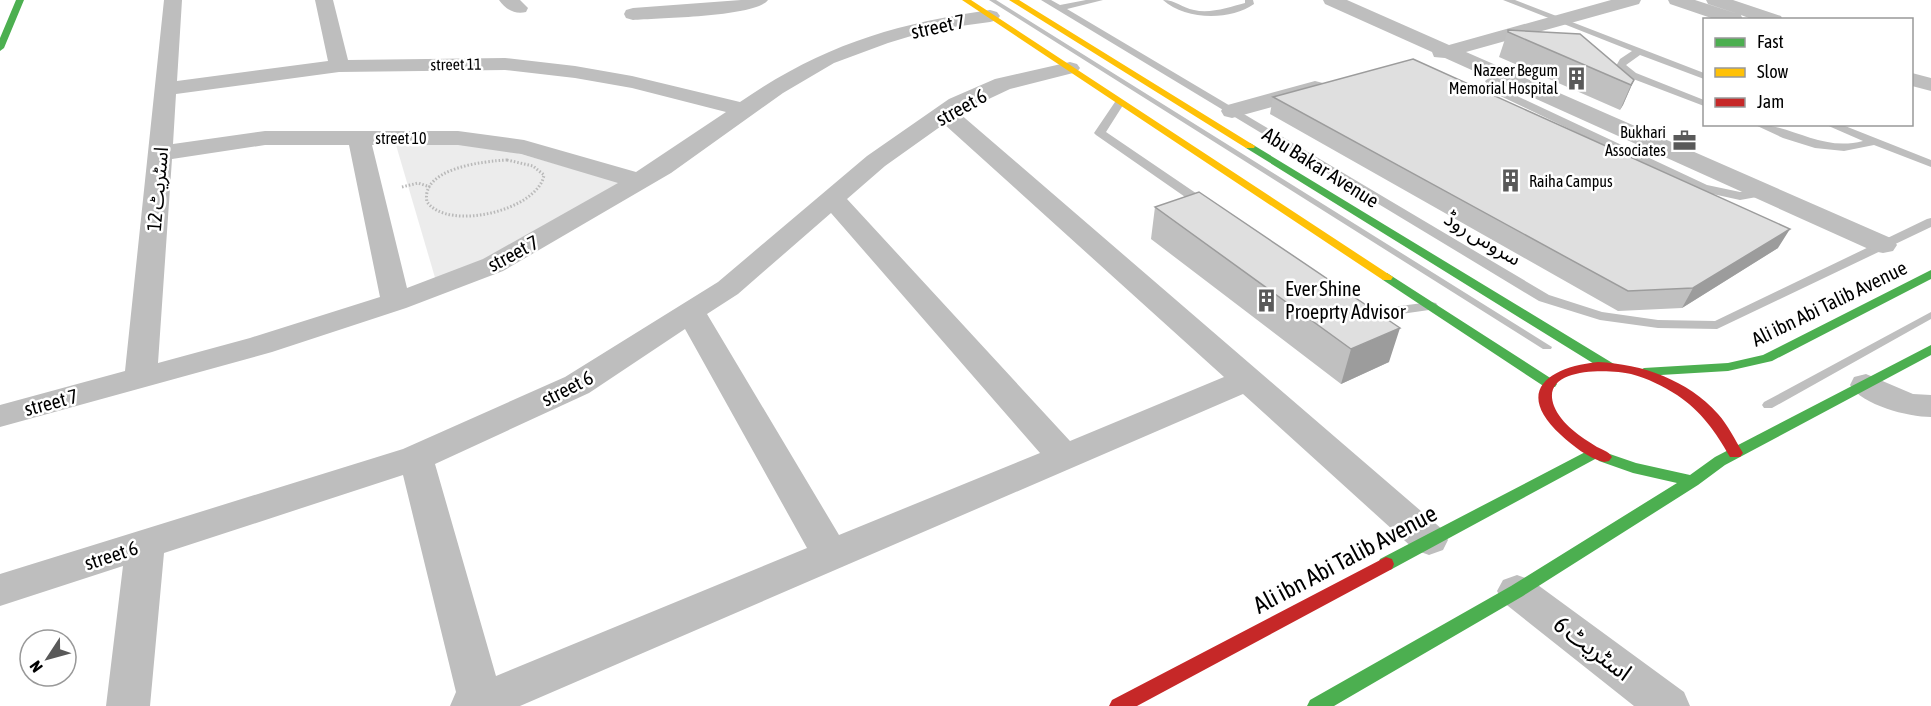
<svg xmlns="http://www.w3.org/2000/svg" width="1931" height="706" viewBox="0 0 1931 706" font-family="'Asap Condensed','Noto Sans Arabic',sans-serif">
	<style>
		.green { fill: #ececec }
		.lines { fill: none; stroke-linecap: round; stroke-linejoin: round }
		.stream { fill: #bfbfbf; fill-rule: evenodd }
		.path { stroke: #b9b9b9; stroke-width: 3; stroke-dasharray: 1.5 2; stroke-linecap: butt }
		.lane { fill: #bebebe; fill-rule: evenodd }
		.street { fill: #bebebe; fill-rule: evenodd }
		.fast { fill: #4caf50; fill-rule: evenodd }
		.slow { fill: #ffc107; fill-rule: evenodd }
		.jam { fill: #c62828; fill-rule: evenodd }
		.wall { fill: #c0c0c0 }
		.shaded-wall { fill: #9c9c9c }
		.building { fill: #dfdfdf; stroke: #9c9c9c; stroke-width: 1.5 }
		.labels { text-anchor: middle; dominant-baseline: central; stroke-width: 5; stroke-linejoin: round; paint-order: stroke }
		.far-street-label { font-size: 16px; fill: #000; stroke: #fff }
		.far-poi-label { font-size: 16px; fill: #000; stroke: #fff; text-anchor: end }
		.street-label { font-size: 20px; fill: #000; stroke: #fff }
		.poi-label { font-size: 20px; fill: #000; stroke: #fff; text-anchor: start }
		.near-street-label { font-size: 24px; fill: #000; stroke: #fff }
	</style>
	<rect width="100%" height="100%" fill="#fff"/>
	<path class="green" d="M462,143L503,149L623,183L510,250L436,281L396,145Z"/>
	<g class="lines">
		<path class="stream" d="M989,0H996L1552,347L1551,349H1543Z
			M1931,312V319L1772,408H1764L1762,405L1764,402Z"/>
		<path class="path" d="M507,160L533,166L544,175C538,210 449,232 427,202C420,168 485,161 507,160Z
			M402,187L418,183L430,187"/>
		<path class="lane" d="M1041,0H1051L1060,5L1086,0H1103L1067,9L1549,295L1602,312L1658,320L1715,321L1927,219L1931,218V227L1717,329L1658,328L1600,320L1539,301Z
			M1163,0C1176,0 1182,8 1194,10C1210,14 1230,7 1245,3V0H1253L1254,4C1230,21 1185,20 1163,0Z
			M1503,0H1515L1704,73V79L1640,55L1626,65L1636,73L1704,100V106L1628,77L1616,66L1620,59L1632,51Z
			M1497,72L1506,74L1496,82L1500,88L1707,185L1740,192L1764,188L1770,192L1768,195L1740,200L1699,191L1492,92L1485,81Z
			M1120,99L1125,102L1106,132L1209,202L1211,205L1209,208H1201L1096,135L1094,133L1115,102Z
			M1753,124C1792,124 1821,152 1863,141L1824,124H1840L1931,160V167L1874,145L1844,151L1815,148L1783,138Z
			M1431,302L1436,303L1438,306L1436,309L1366,319L1354,312L1361,308L1368,310Z"/>
		<path class="street" d="M164,0H182L177,81L328,61L315,0H333L348,60L505,58L575,66L632,76L740,102C821,46 893,24 990,10L997,12L1000,16L997,20L990,22L931,30L888,43L834,63L783,93L671,173L503,271L406,308L272,352L0,427V405L125,371ZM505,70L575,78L632,88L726,112L636,172L524,140L458,131H265L173,144L176,94L339,72ZM265,145H349L380,297L250,338L158,363L172,159ZM372,145H458L521,154L618,183L483,259L407,288Z
			M499,0H520L528,8L526,12C515,15 505,9 499,0Z
			M741,0H768C756,17 657,18 633,20L626,18L624,14L626,10L633,8Z
			M1323,0H1347L1449,45L1611,0H1641L1639,4L1466,52L1893,239L1897,245L1893,251L1883,253L1873,251L1445,58L1434,57L1432,52L1325,4Z
			M1668,0H1695L1738,14L1708,4L1706,0H1733L1781,16L1783,20H1754L1741,15L1743,20H1717L1670,4Z
			M1070,62L1077,64L1080,68L1077,72L1010,89L959,113L1443,530L1448,540L1443,550L1429,555L1415,550L1243,394L520,706H450L456,692L403,475L164,553L150,706H106L123,566L0,606V574L403,449L565,377L718,282L867,156L949,99L995,79ZM944,124L1224,377L1070,441L847,199L885,166ZM831,213L1040,453L839,535L707,314L738,294ZM685,329L807,548L496,676L435,464L589,393Z
			M1912,73L1931,78V91L1912,86Z
			M1315,81L1323,83L1326,88L1323,93L1232,118L1224,116L1221,111L1224,106Z
			M1866,374L1913,394L1931,395V417C1908,417 1862,405 1850,385L1854,377Z
			M1517,575L1531,580L1684,692L1690,706H1634L1503,602L1497,591L1503,580Z"/>
		<path class="fast" d="M16,0H24L4,48L0,51V38Z
			M1250,143L1614,364L1616,367L1609,371L1604,370L1246,148L1245,146Z
			M1931,270V279L1772,361L1728,371L1644,376L1637,372L1644,368L1728,363L1763,355Z
			M1387,273L1555,381L1557,384L1555,387H1545L1383,280L1381,277Z
			M1931,345V355L1725,465L1698,485L1523,596L1334,706H1307L1310,700L1511,586L1677,483L1633,473L1599,461L1597,458L1392,569L1386,571L1380,569L1378,564L1380,559L1593,448L1598,449L1600,453L1604,452L1636,463L1690,475L1715,457Z"/>
		<path class="slow" d="M962,0H971L1393,277L1391,280H1383Z
			M1009,0H1019L1255,146L1254,148H1246Z"/>
		<path class="jam" d="M1598,362C1642,364 1688,380 1718,414C1728,425 1735,440 1743,453L1740,457H1730C1715,431 1702,412 1677,395C1663,386 1647,378 1631,374C1610,369 1539,366 1554,406C1561,424 1581,437 1597,447C1603,450 1608,451 1612,457L1609,461L1604,462C1588,458 1573,446 1561,435C1513,391 1549,367 1598,362Z
			M1386,557L1392,559L1394,564L1392,569L1137,706H1109L1112,700Z"/>
	</g>
	<path class="wall" d="M1508,30L1634,80L1623,105L1620,110L1499,57Z
		M1273,97L1778,248L1682,308L1618,311L1270,114Z
		M1155,207L1389,362L1341,384L1151,239Z"/>
	<path class="shaded-wall" d="M1634,80L1623,105L1620,110L1631,85Z
		M1790,229L1778,248L1682,308L1693,288Z
		M1400,328L1389,362L1341,384L1351,349Z"/>
	<path class="building" d="M1508,30L1580,34L1634,80L1631,85L1508,32Z
		M1413,59L1790,229L1693,288L1628,291L1273,97Z
		M1199,192L1400,328L1351,349L1155,207Z"/>
	<defs>
		<symbol id="building-bare" viewBox="-9 -9 18 18"><path d="M-4-6H4V6H1V3H-1V6H-4ZM-2.5-4.3h1.7v1.8h-1.7ZM.8-4.3h1.7v1.8H.8ZM-2.5-1h1.7V.8h-1.7ZM.8-1h1.7V.8H.8Z" fill="#595959" stroke="#fff" stroke-width="2.5" paint-order="stroke"/></symbol>
		<symbol id="office-bare" viewBox="-9 -9 18 18"><path d="M-6-3h4V-5.5h4V-3h4V5H-6ZM-1-4.5V-3h2v-1.5ZM-6 0V1H6V0Z" fill="#595959" stroke="#fff" stroke-width="2.5" paint-order="stroke"/></symbol>
	</defs>
	<g fill-rule="evenodd">
		<use href="#building-bare" x="1560" y="62" width="33" height="33"/>
		<use href="#office-bare" x="1668" y="124" width="33" height="33"/>
		<use href="#building-bare" x="1494" y="164" width="33" height="33"/>
		<use href="#building-bare" x="1250" y="284" width="33" height="33"/>
	</g>
	<g class="labels">
		<g class="far-street-label">
			<text transform="translate(456 64) rotate(-1)">street 11</text>
			<text x="401" y="138">street 10</text>
		</g>
		<g class="far-poi-label">
			<text x="1558" y="70">Nazeer Begum<tspan x="1558" dy="18">Memorial Hospital</tspan></text>
			<text x="1666" y="132">Bukhari<tspan x="1666" dy="18">Associates</tspan></text>
			<text x="1529" y="181" text-anchor="start">Raiha Campus</text>
		</g>
		<g class="street-label">
			<text transform="translate(938 26) rotate(-12)">street 7</text>
			<text transform="translate(961 107) rotate(-29)">street 6</text>
			<text transform="translate(1321 167) rotate(32)">Abu Bakar Avenue</text>
			<text transform="translate(157 189) rotate(-85)">اسٹریٹ 12</text>
			<text transform="translate(1483 238) rotate(31)">سروس روڈ</text>
			<text transform="translate(513 253) rotate(-28)">street 7</text>
			<text transform="translate(1829 303) rotate(-26)">Ali ibn Abi Talib Avenue</text>
			<text transform="translate(567 388) rotate(-27)">street 6</text>
			<text transform="translate(51 402) rotate(-15)">street 7</text>
			<text transform="translate(111 555) rotate(-18)">street 6</text>
		</g>
		<g class="poi-label">
			<text x="1285" y="288">Ever Shine<tspan x="1285" dy="23">Proeprty Advisor</tspan></text>
		</g>
		<g class="near-street-label">
			<text transform="translate(1345 559) rotate(-28)">Ali ibn Abi Talib Avenue</text>
			<text transform="translate(1593 648) rotate(37)">اسٹریٹ 6</text>
		</g>
	</g>
	<rect x="1703" y="18" width="210" height="108" fill="#ffffff" stroke="#999999" stroke-width="1.5"/>
	<rect x="1715" y="38" width="30" height="9" fill="#4caf50" stroke="#999999" stroke-width="1.5"/>
	<text x="1757" y="48" font-size="18" fill="#000000">Fast</text>
	<rect x="1715" y="68" width="30" height="9" fill="#ffc107" stroke="#999999" stroke-width="1.5"/>
	<text x="1757" y="78" font-size="18" fill="#000000">Slow</text>
	<rect x="1715" y="98" width="30" height="9" fill="#c62828" stroke="#999999" stroke-width="1.5"/>
	<text x="1757" y="108" font-size="18" fill="#000000">Jam</text>
	<g transform="translate(48 658) rotate(234)"><circle r="28" fill="#ffffff" stroke="#999999" stroke-width="1.5"/>
	<path d="M0-4.5L10 22L0 15L-10 22Z" fill="#595959"/>
	<text y="-9" font-size="16" font-weight="bold" text-anchor="middle" fill="#000000">N</text>
	</g>
</svg>
